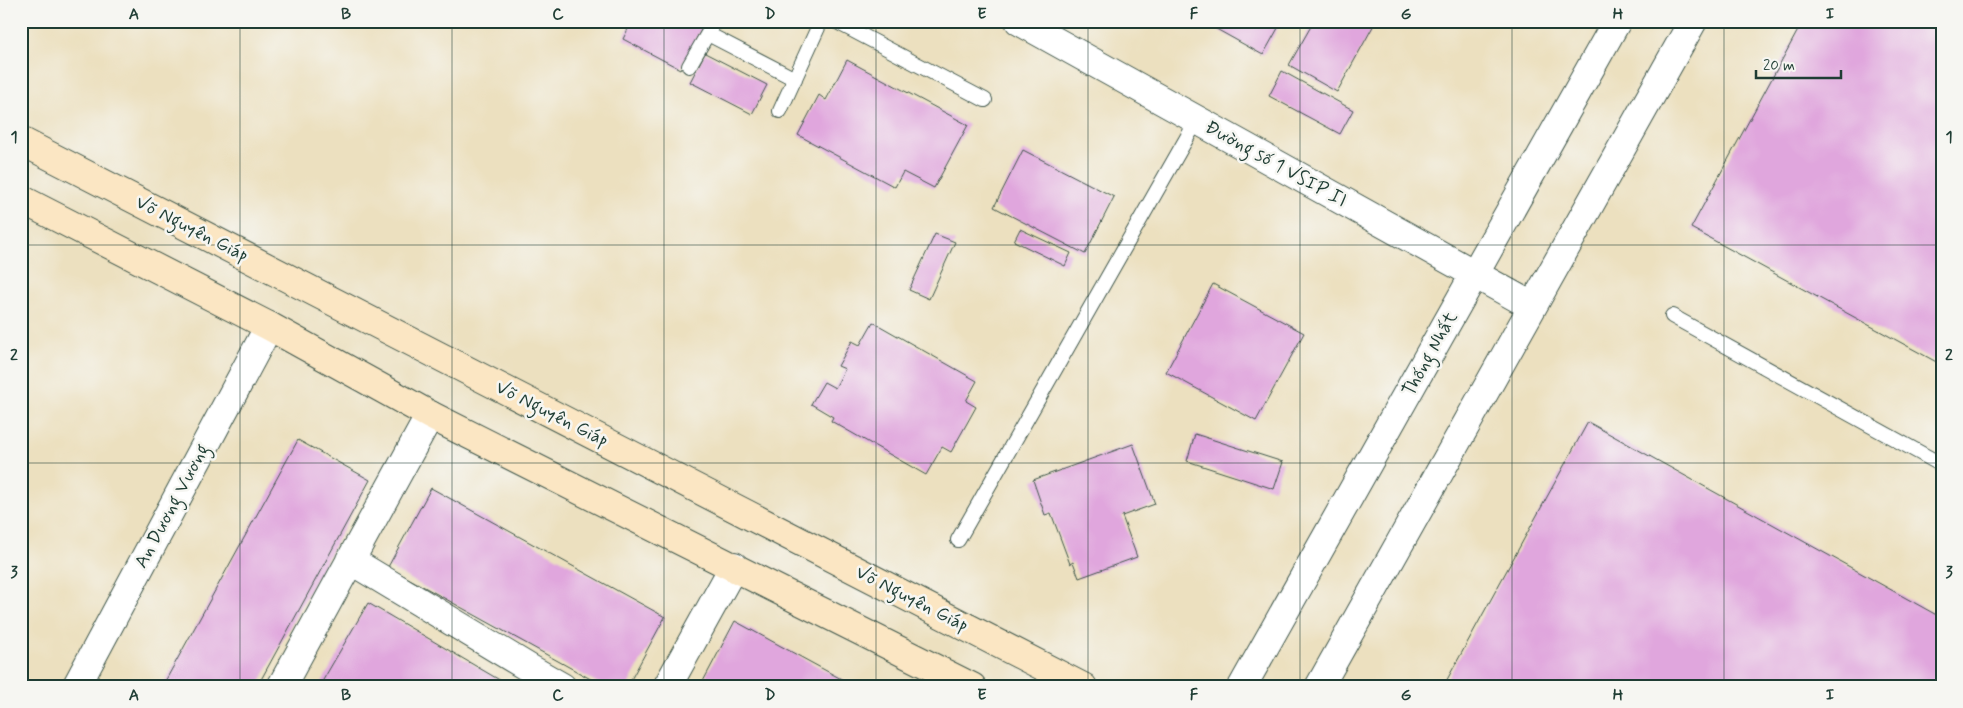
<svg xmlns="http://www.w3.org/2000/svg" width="1963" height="708" viewBox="0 0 1963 708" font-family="Mynerve,sans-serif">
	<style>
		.building { fill: #e0a6dd }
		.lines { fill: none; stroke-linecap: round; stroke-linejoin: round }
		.service-casing { stroke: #3e5549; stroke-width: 16 }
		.minor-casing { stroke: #3e5549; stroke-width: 30 }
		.tertiary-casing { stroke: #3e5549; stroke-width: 30 }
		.secondary-casing { stroke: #3e5549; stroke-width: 30 }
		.service { stroke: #fff; stroke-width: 14 }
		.minor { stroke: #fff; stroke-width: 28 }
		.tertiary { stroke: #fff; stroke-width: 28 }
		.secondary { stroke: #fbe6c3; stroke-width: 28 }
		.grid { fill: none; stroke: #1f3d34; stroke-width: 1; stroke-opacity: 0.55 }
		.labels { text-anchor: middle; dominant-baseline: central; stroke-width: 5; stroke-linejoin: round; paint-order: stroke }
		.street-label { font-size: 19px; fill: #1f3d34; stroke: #f6f6f2 }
		.neatline { fill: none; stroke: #1f3d34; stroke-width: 2 }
		.grid-label { font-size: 16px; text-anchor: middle; font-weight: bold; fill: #1f3d34 }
	</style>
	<rect width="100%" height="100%" fill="#f6f6f2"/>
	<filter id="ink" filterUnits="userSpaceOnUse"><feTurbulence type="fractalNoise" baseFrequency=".02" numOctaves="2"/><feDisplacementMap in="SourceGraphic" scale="10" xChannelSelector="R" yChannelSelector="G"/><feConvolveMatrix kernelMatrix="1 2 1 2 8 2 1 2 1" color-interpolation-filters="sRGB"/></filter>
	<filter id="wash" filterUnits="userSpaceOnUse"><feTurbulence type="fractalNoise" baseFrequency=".0096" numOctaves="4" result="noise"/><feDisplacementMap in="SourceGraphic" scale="20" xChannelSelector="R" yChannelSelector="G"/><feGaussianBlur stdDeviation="1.12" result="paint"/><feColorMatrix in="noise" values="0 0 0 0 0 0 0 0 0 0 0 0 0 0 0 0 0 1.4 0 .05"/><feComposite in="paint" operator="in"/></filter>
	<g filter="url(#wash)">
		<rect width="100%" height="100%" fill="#ece0bf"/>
		<g id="blocks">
			<path class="building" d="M632,21H706L680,69L623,39Z
				M1202,21H1282L1263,55Z
				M1314,21H1376L1337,92L1289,65Z
				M1803,21H1942V365L1691,228Z
				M705,53L767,85L752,114L690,82Z
				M847,60L968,125L934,188L903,172L895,187L798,135L819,95L826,100Z
				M1282,71L1353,110L1340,134L1269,96Z
				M1023,150L1114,197L1085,254L994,207Z
				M1020,229L1071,253L1065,266L1014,241Z
				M935,234L955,242L929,299L909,290Z
				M1213,284L1304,333L1256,421L1166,372Z
				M873,322L977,381L966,401L976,407L951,452L942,447L926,475L831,421L833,417L811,404L824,382L835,388L845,369L838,366L852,341L860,345Z
				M1588,422L1942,618V687H1443Z
				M1195,434L1283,462L1274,489L1187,461Z
				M298,440L370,480L257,687H162Z
				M1133,444L1155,504L1122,516L1137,557L1079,578L1073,562L1070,564L1051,513L1045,515L1033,480Z
				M431,488L665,617L627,687H605L388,567Z
				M368,603L503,682L500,687H319Z
				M735,621L810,662L856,687H700Z"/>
		</g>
	</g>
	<g filter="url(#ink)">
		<use href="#blocks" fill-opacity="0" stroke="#3e5549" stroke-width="1"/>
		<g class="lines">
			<defs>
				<path id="service" d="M835,21L985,100
					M708,34L795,79
					M689,66L715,21
					M780,111L821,21
					M1672,316L1942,465
					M958,540L1197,120"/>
				<path id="minor" d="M1019,21L1532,306
					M350,560L529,668L562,687
					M76,687L269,326
					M281,687L430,415
					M667,687L734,566"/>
				<path id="tertiary" d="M1242,687L1617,21
					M1319,687L1693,21"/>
				<path id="secondary" d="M21,141L1083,687
					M21,199L269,326L430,415L972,687"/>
			</defs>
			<use href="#service" class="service-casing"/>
			<use href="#minor" class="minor-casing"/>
			<use href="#tertiary" class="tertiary-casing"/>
			<use href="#secondary" class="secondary-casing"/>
			<use href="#service" class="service"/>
			<use href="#minor" class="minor"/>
			<use href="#tertiary" class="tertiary"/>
			<use href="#secondary" class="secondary"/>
		</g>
	</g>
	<path class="grid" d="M240,21V687M452,21V687M664,21V687M876,21V687M1088,21V687M1300,21V687M1512,21V687M1724,21V687M21,245H1942M21,463H1942"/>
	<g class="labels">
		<g class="street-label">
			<text transform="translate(1276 164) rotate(29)">Đường số 1 VSIP II</text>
			<text transform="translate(192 229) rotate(27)">Võ Nguyên Giáp</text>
			<text transform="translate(1430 354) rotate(-61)">Thống Nhất</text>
			<text transform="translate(552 414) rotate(27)">Võ Nguyên Giáp</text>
			<text transform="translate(172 506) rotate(-62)">An Dương Vương</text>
			<text transform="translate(912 599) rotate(27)">Võ Nguyên Giáp</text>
		</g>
	</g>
	<rect width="1963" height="708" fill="none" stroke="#f6f6f2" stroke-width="55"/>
	<path d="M1756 70v8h85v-8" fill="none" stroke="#1f3d34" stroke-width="2.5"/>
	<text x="1763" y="70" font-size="15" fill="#1f3d34" stroke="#f6f6f2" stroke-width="4" paint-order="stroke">20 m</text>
	<rect x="28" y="28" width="1908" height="652" class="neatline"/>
	<g class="grid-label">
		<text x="134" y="19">A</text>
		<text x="346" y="19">B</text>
		<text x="558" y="19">C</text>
		<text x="770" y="19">D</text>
		<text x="982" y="19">E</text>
		<text x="1194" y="19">F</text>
		<text x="1406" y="19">G</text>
		<text x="1618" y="19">H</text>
		<text x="1830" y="19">I</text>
		<text x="14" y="142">1</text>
		<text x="1949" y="142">1</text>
		<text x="14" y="360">2</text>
		<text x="1949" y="360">2</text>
		<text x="14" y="577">3</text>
		<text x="1949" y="577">3</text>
		<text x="134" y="700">A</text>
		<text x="346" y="700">B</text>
		<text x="558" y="700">C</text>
		<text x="770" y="700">D</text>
		<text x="982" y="700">E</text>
		<text x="1194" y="700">F</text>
		<text x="1406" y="700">G</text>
		<text x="1618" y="700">H</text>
		<text x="1830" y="700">I</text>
	</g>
</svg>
